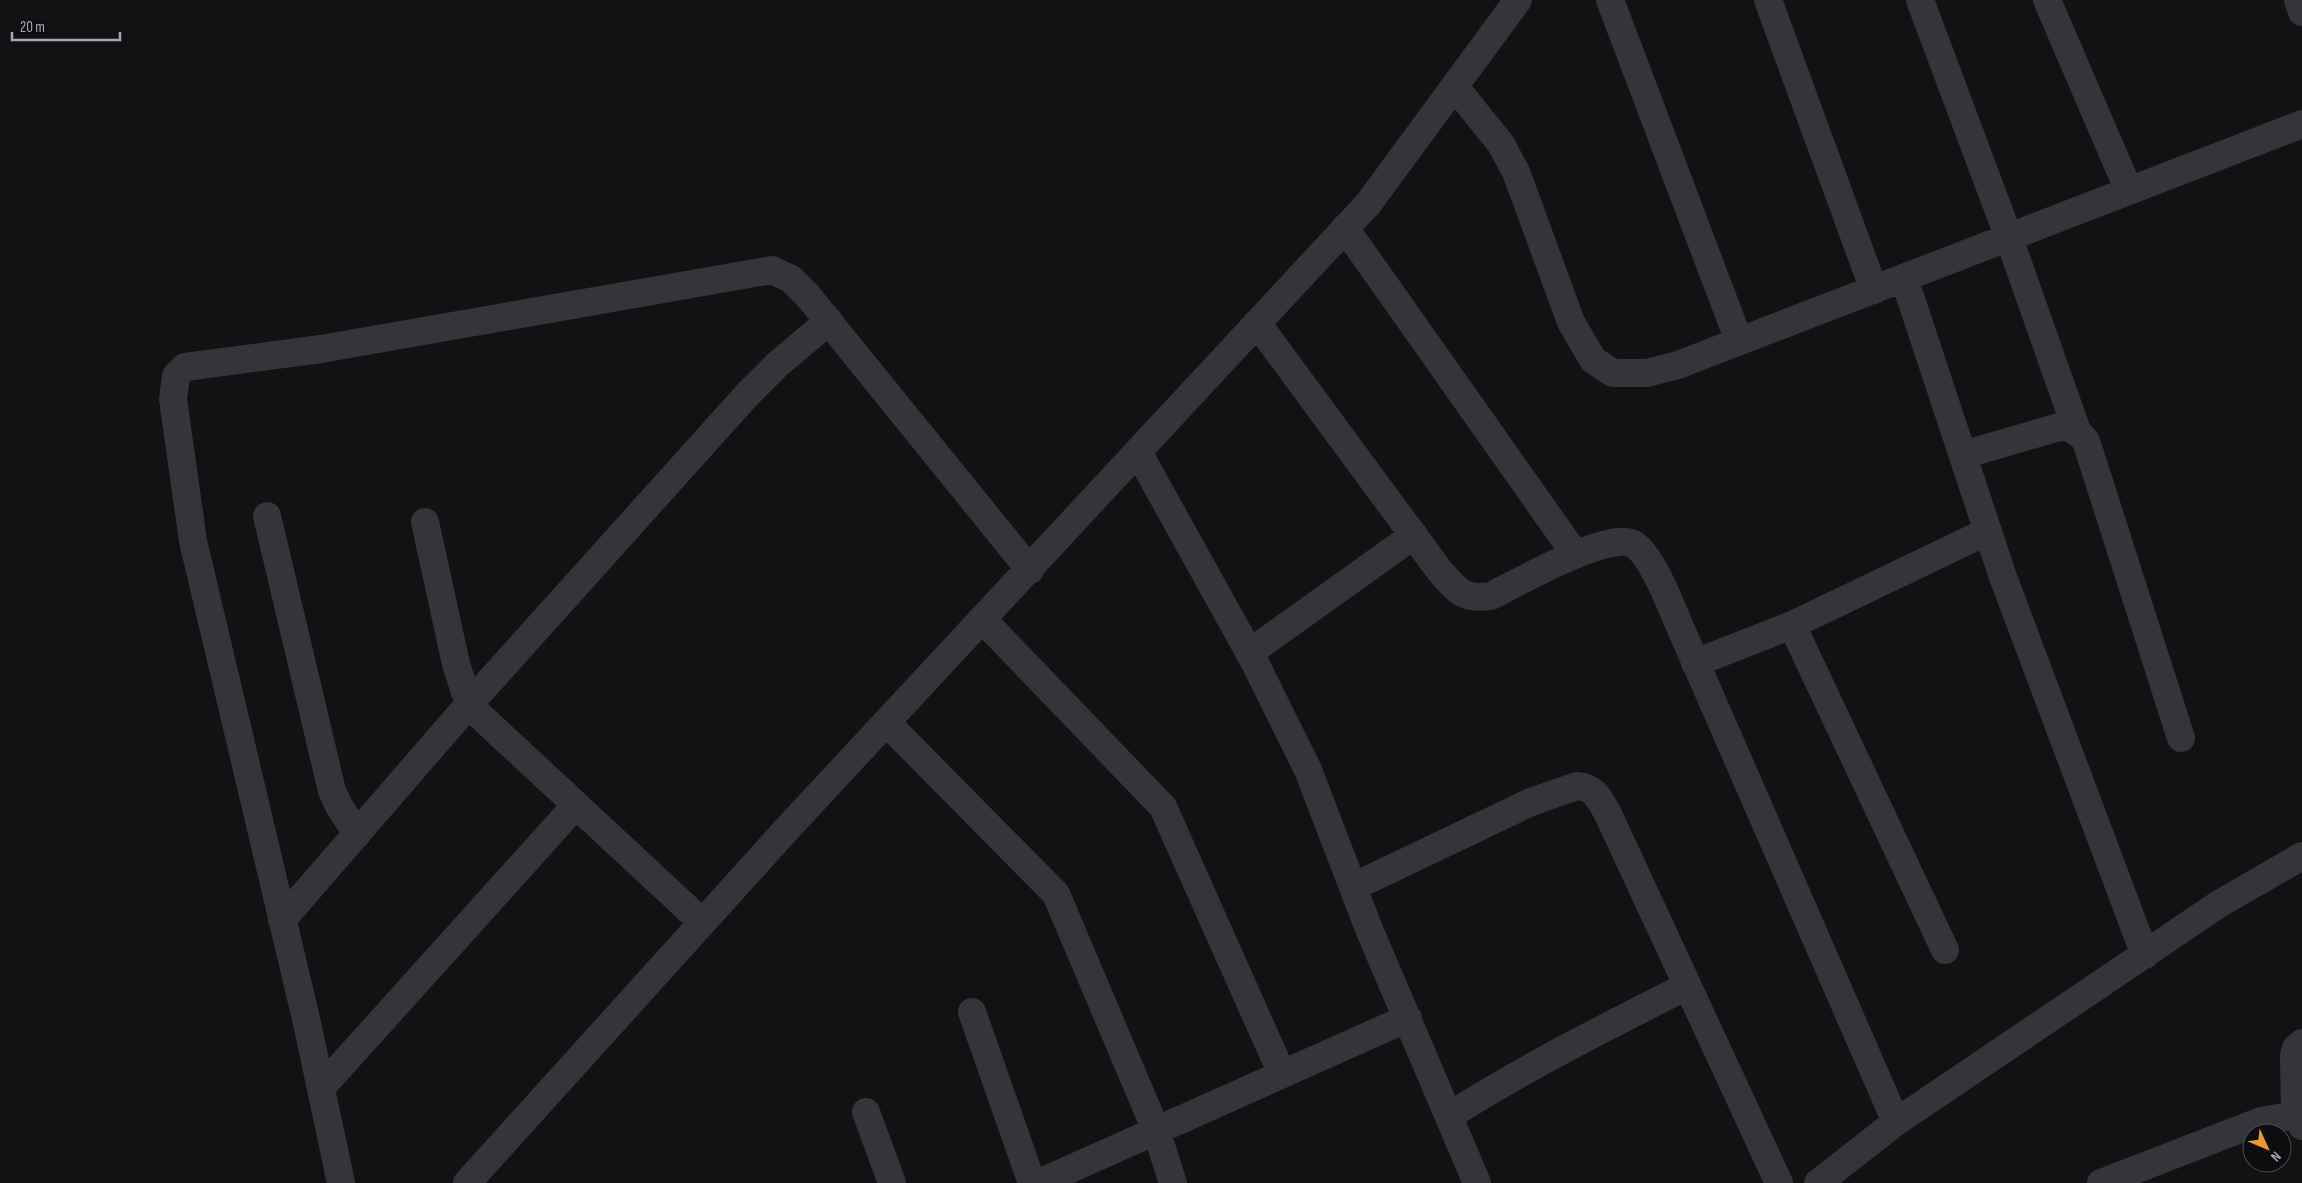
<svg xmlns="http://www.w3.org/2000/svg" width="2302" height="1183" viewBox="0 0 2302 1183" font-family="'Sofia Sans Condensed',sans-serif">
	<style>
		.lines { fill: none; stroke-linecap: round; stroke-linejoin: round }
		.street { stroke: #333539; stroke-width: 28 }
	</style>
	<rect width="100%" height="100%" fill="#121214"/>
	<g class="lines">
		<path class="street" d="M1610,0L1739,341
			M1768,0L1874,290
			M1920,0L2009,238L2077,431
			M2047,0L2129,191
			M2298,0L2302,12
			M1455,87L1501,144L1516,172L1571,322L1593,360L1613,373H1647L1678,365L2302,124
			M1345,228L1575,554
			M1904,278L2003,577L2145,955
			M1257,323L1439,570C1457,590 1462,600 1491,596C1515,584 1613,528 1635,545C1655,560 1673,612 1684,636L1896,1122
			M1138,452L1254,661L1308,770L1369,929L1477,1183
			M1963,455L2059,427C2071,426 2079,432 2086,441L2181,738
			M267,516L332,791L339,806L357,834
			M425,522L456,664L465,692L475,711L702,922
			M983,620L1163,807L1282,1074
			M1792,625L1945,950
			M1249,653L1414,535
			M1695,663L1792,625L1988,531
			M887,723L1056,894L1156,1130L1173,1183
			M1353,887L1531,802L1577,786C1595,787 1600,800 1608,814L1779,1183
			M282,920L470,703L746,396L778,364L829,321
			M972,1012L1032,1183
			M321,1088L576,805
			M866,1112L892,1183
			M2295,1115L2294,1056L2296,1048L2302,1043
			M1449,1116C1526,1067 1606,1027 1687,986
			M341,1183L307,1023L193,541L173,399L176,376L185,367L321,349L772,270L791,279L808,296L1030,570
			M467,1183L786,830L1368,204L1518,0
			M1039,1183L1408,1018
			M1818,1183L1896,1122L2219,904L2302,856
			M2101,1183L2261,1121L2295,1115L2302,1126"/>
	</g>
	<g transform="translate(2267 1148) rotate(134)"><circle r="24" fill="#0d0d0f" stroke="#494c51"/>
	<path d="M0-4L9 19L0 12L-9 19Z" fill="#ed9731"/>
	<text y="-8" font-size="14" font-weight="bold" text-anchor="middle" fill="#a4abb4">N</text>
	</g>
	<path d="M12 32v8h108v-8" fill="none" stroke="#a4abb4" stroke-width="2.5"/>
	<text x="20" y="32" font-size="15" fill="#a4abb4" stroke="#0d0d0f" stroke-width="4" paint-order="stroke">20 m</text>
</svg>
